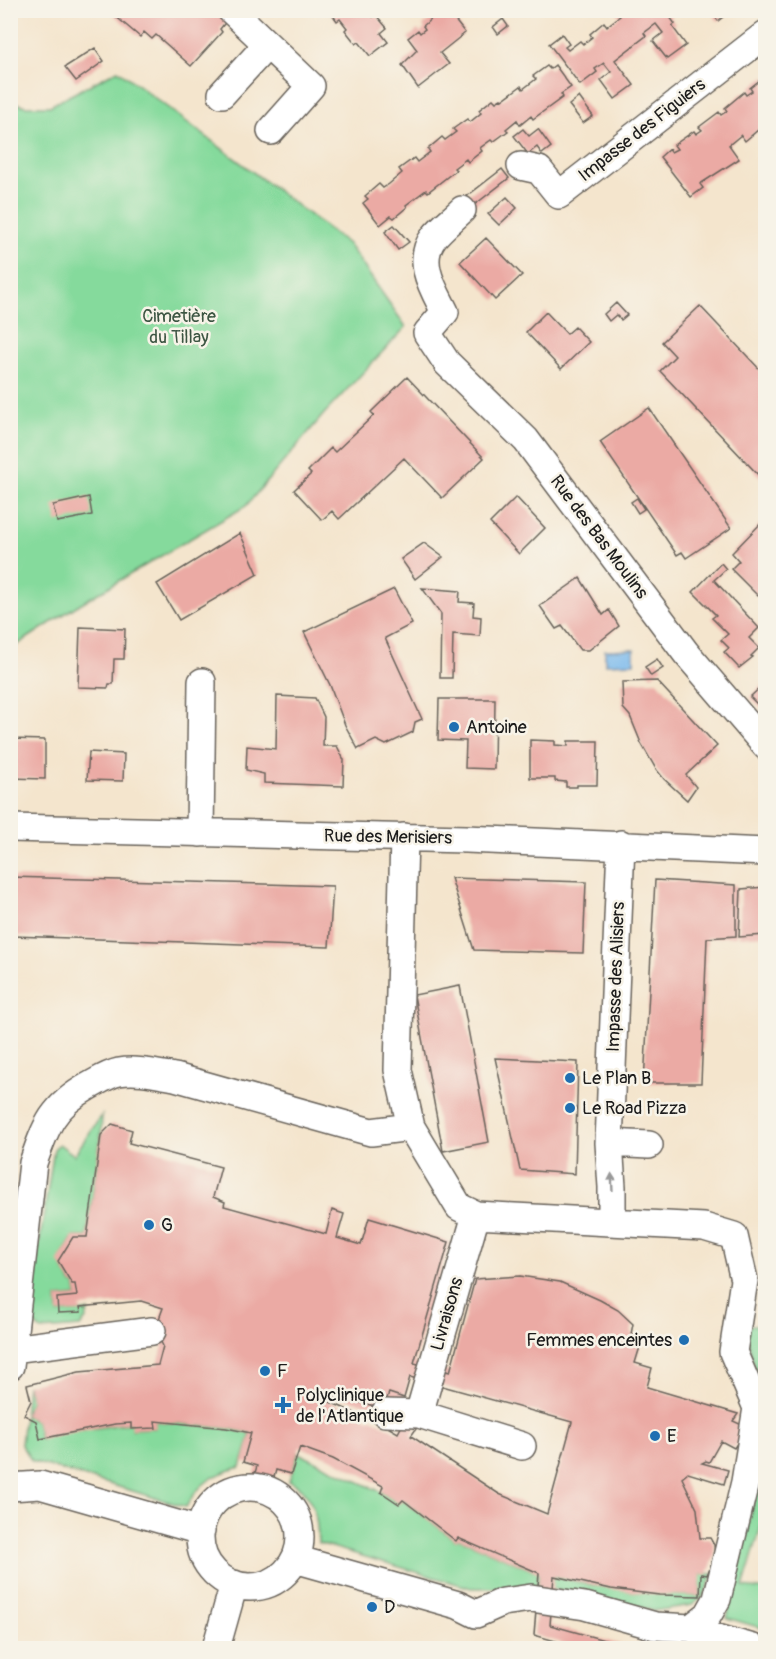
<svg xmlns="http://www.w3.org/2000/svg" width="776" height="1659" viewBox="0 0 776 1659" font-family="Pangolin,sans-serif">
	<style>
		.green { fill: #85da9c; stroke: #507b5c; stroke-width: 1.5 }
		.water { fill: #79b9ed; stroke: #4a6a84; stroke-width: 1.5 }
		.building { fill: #ebaaa4; fill-rule: evenodd }
		.lines { fill: none; stroke-linecap: round; stroke-linejoin: round }
		.minor-casing { stroke: #68625a; stroke-width: 30 }
		.minor { stroke: #fff; stroke-width: 27 }
		.oneway { fill: #999 }
		.poi-dot { fill: #1f6fb2; stroke: #f7f3e8; stroke-width: 2 }
		.labels { text-anchor: middle; dominant-baseline: central; stroke-width: 5; stroke-linejoin: round; paint-order: stroke }
		.street-label { font-size: 18px; fill: #1c1c1c; stroke: #f7f3e8 }
		.park-label { font-size: 18px; fill: #3c5542; stroke: #f7f3e8 }
		.poi-label { font-size: 18px; fill: #1c1c1c; stroke: #f7f3e8; text-anchor: start }
	</style>
	<rect width="100%" height="100%" fill="#f7f3e8"/>
	<filter id="ink" filterUnits="userSpaceOnUse"><feTurbulence type="fractalNoise" baseFrequency=".0167" numOctaves="2"/><feDisplacementMap in="SourceGraphic" scale="12" xChannelSelector="R" yChannelSelector="G"/><feConvolveMatrix kernelMatrix="1 2 1 2 8 2 1 2 1" color-interpolation-filters="sRGB"/></filter>
	<filter id="wash" filterUnits="userSpaceOnUse"><feTurbulence type="fractalNoise" baseFrequency=".008" numOctaves="4" result="noise"/><feDisplacementMap in="SourceGraphic" scale="24" xChannelSelector="R" yChannelSelector="G"/><feGaussianBlur stdDeviation="1.35" result="paint"/><feColorMatrix in="noise" values="0 0 0 0 0 0 0 0 0 0 0 0 0 0 0 0 0 1.4 0 .05"/><feComposite in="paint" operator="in"/></filter>
	<g filter="url(#wash)">
		<rect width="100%" height="100%" fill="#f4e5cd"/>
		<path class="green" d="M118,70L348,244L406,327L324,414L246,506L78,605L11,649V102L26,106H50Z
			M102,1115L101,1135L87,1237H73L59,1261L72,1284H75L77,1296L57,1298L58,1313L88,1311L86,1319L80,1327L41,1330L34,1324L28,1316L54,1149L59,1144L74,1155Z
			M744,1325H765V1409Z
			M27,1385L31,1401L24,1415L36,1421L40,1439L69,1432L131,1423L132,1429L155,1428V1421L226,1428L251,1433L241,1467C214,1474 200,1482 186,1507L32,1461L21,1445Z
			M765,1452V1514L743,1587L765,1590V1629L727,1618Z
			M298,1453L381,1492L399,1503L403,1500L455,1540L458,1538L539,1573L537,1588H471L318,1543C318,1520 313,1491 289,1481Z
			M700,1574H713L703,1597L692,1605L653,1611L631,1604L630,1608L552,1589L554,1576C602,1589 650,1595 700,1596Z"/>
		<path class="water" d="M634,649V663L605,664V650Z"/>
		<g id="blocks">
			<path class="building" d="M118,10H219L228,19L220,29L222,32L191,66L156,35L152,39L144,32L140,37L114,15Z
				M329,10H368L373,17L376,15L387,28L381,33L388,42L370,56L359,42L356,44L345,30L347,28L340,19L337,21Z
				M427,10H464L454,19L465,33L440,53L449,64L418,88L402,65L417,50L408,38L418,30L420,33L425,29L423,26L433,17Z
				M620,10H679L670,17L675,24L672,26L686,45L667,59L653,41L663,33L656,24L644,33L646,36L615,60L634,85L615,99L601,80L611,72L604,63L595,69L597,72L580,85L549,44L562,34L569,44L565,47L568,50L580,41L583,44L592,37L590,34L604,22L607,26L620,16L617,13Z
				M710,10H727L728,13L718,21Z
				M503,19L508,26L498,34L493,27Z
				M95,48L104,61L76,81L65,67Z
				M555,65L571,87L561,94L563,97L533,119L531,116L520,125L517,120L506,129L508,131L493,142L491,140L480,148L482,151L468,162L466,159L454,168L456,170L428,192L426,190L406,205L407,207L394,218L391,216L380,225L363,203L368,199L365,196L379,184L383,188L389,184L402,173L399,169L414,158L417,162L430,152L428,149L442,137L445,140L456,132L453,129L467,119L470,122L481,113L479,110L493,99L496,102L501,99L502,100L521,86L523,89L536,79L533,76L547,66L550,69Z
				M765,76V130L760,134L758,130L745,141L741,135L729,145L739,159L700,184L703,188L691,197L660,157L669,149L671,152L677,149L674,145L694,131L696,134L702,130L699,127L719,112L721,115L727,111L725,108L744,92L746,95L752,91L750,88Z
				M579,97L593,116L583,123L569,105Z
				M523,129L529,136L538,129L551,147L542,154L537,147L528,154L514,136Z
				M502,169L509,178L473,206L466,197Z
				M507,197L517,208L499,225L488,214Z
				M394,225L409,242L398,250L385,232Z
				M486,238L522,275L495,300L460,262Z
				M616,303L627,315L621,320L616,315L609,321L604,314Z
				M700,306L765,375V482L660,371L675,356L662,342Z
				M546,312L567,334L575,327L589,342L561,369L526,332Z
				M407,377L484,458L442,498L404,458L339,519L332,511L322,520L294,490L311,474L308,471L331,448L335,452L374,415L371,412Z
				M649,408L731,528L686,558L682,552L677,555L600,442Z
				M89,497L92,515L57,522L53,505Z
				M516,497L545,528L519,554L490,523Z
				M637,498L644,509L638,513L631,502Z
				M765,519V562L762,565L765,568V588L758,596L731,569L739,561L732,553Z
				M240,533L258,574L179,620L157,584Z
				M424,543L443,557L415,579L401,559Z
				M721,563L726,569L714,580L759,628L749,638L759,648L751,656L753,657L739,668L724,652L729,648L721,640L728,634L712,618L716,615L693,592Z
				M580,578L603,615L609,610L619,626L589,650H580L562,626L556,629L540,606Z
				M422,588L460,591L459,602L474,603L473,616L481,617L480,636L453,634L452,678H440L441,614Z
				M394,589L412,624L385,638L422,719L415,722L413,732L386,745L376,740L358,749L345,725L330,685L304,632Z
				M80,627L125,629L124,659H114L113,684H109L108,688L78,687Z
				M657,659L663,668L651,676L645,667Z
				M657,681L717,746L686,775L696,787L687,800L664,779L656,769L641,743L630,716L623,708L622,682Z
				M765,683V706L762,709L750,697Z
				M277,696L315,698L324,717L323,746H337L344,760L343,786L264,783V774L246,770L247,746L276,749Z
				M439,699H495L494,769L465,768L466,741L438,740Z
				M10,739L45,740V779L10,778Z
				M530,740L555,741V745L568,746V741H598L597,785H577V787H566V782L555,781V778H530Z
				M89,752L124,754L123,781L87,780Z
				M10,877L333,886L329,947L13,936L14,919H10Z
				M451,878L586,882L583,953L474,950Z
				M655,880L736,885V936L707,938L701,1083H644Z
				M765,887V935L739,937L741,889Z
				M460,986L489,1142L443,1151L414,995Z
				M495,1058L578,1062L575,1174L520,1170Z
				M112,1124L132,1130L129,1143L221,1167L213,1197L225,1202L224,1206L326,1234L332,1210L344,1214L337,1238L361,1245L369,1218L449,1242L414,1363L450,1372L475,1279L520,1276L560,1282L600,1300L618,1310L633,1324L631,1334L643,1337L635,1363L652,1368L647,1387L738,1414L733,1421L742,1425L745,1431L734,1448L721,1441L709,1462L706,1461L702,1463L728,1470L724,1484L688,1473L682,1478L697,1509L700,1538H710L714,1545L715,1556L707,1575L701,1574L700,1596L659,1595L611,1589L554,1576L550,1625L633,1648H580L534,1635L539,1573L458,1538L456,1541L403,1500L399,1504L381,1492L383,1486L333,1459L300,1447L291,1474L276,1470L271,1488L252,1483L257,1466L243,1462L251,1433L226,1428L155,1421L156,1428L131,1429V1423L115,1424L40,1439L36,1421L24,1415L31,1401L27,1385L79,1372L158,1365L163,1346L155,1330L163,1308L141,1301L80,1307L81,1312L58,1313L57,1298L77,1296L75,1284H72L58,1261L73,1237H87L101,1135ZM410,1377L572,1422L547,1514L499,1494L411,1436L416,1429L404,1422L398,1433L372,1418L368,1419L328,1401L330,1395L383,1408L389,1393L404,1398Z"/>
		</g>
	</g>
	<g filter="url(#ink)">
		<use href="#blocks" fill-opacity="0" stroke="#68625a" stroke-width="1.5"/>
		<g class="lines">
			<defs>
				<path id="minor" d="M231,10L311,86L271,131
					M222,94L267,45
					M521,166L539,170L559,195L766,34
					M462,210C453,219 442,227 434,237C415,261 434,290 445,312L427,333L447,363L526,440L686,653L766,746
					M10,828L466,839L766,852
					M200,833L202,682
					M404,837L398,1070L411,1127L459,1207L476,1215L704,1227L734,1236L744,1280L733,1352L757,1408L745,1482L717,1599L708,1615L691,1628
					M621,844L609,1143L649,1145
					M609,1143L612,1187V1222
					M12,1349L152,1331
					M10,1366L33,1163C46,1125 53,1106 89,1086C98,1081 109,1074 119,1072C138,1069 157,1074 175,1077L371,1132L411,1127
					M385,1413L419,1414L522,1446
					M419,1414L476,1215
					M10,1487L40,1485L201,1531
					M200 1537a50 50 0 1 1 100 0a50 50 0 1 1-100 0Z
					M295,1559L458,1605L476,1614L503,1602L531,1598L585,1606L655,1626L691,1628L710,1636L753,1648
					M216,1648L234,1584"/>
			</defs>
			<use href="#minor" class="minor-casing"/>
			<use href="#minor" class="minor"/>
		</g>
		<defs><path id="oneway-solid" d="M-6-.8H1V-3.2L6.5 0L1 3.2V.8H-6Z" transform="scale(1.5)"/></defs>
		<use class="oneway" href="#oneway-solid" transform="translate(612 1182) rotate(-93)"/>
	</g>
	<g class="poi-dot">
		<circle cx="454" cy="727" r="6"/>
		<circle cx="570" cy="1078" r="6"/>
		<circle cx="570" cy="1108" r="6"/>
		<circle cx="149" cy="1225" r="6"/>
		<circle cx="684" cy="1340" r="6"/>
		<circle cx="265" cy="1371" r="6"/>
		<path d="M280 1396h6v6h6v6h-6v6h-6v-6h-6v-6h6z"/>
		<circle cx="655" cy="1436" r="6"/>
		<circle cx="372" cy="1607" r="6"/>
	</g>
	<g class="labels">
		<g class="street-label">
			<text transform="translate(642 130) rotate(-38)">Impasse des Figuiers</text>
			<text transform="translate(599 537) rotate(53)">Rue des Bas Moulins</text>
			<text transform="translate(388 837) rotate(1)">Rue des Merisiers</text>
			<text transform="translate(616 977) rotate(-88)">Impasse des Alisiers</text>
			<text transform="translate(447 1314) rotate(-74)">Livraisons</text>
		</g>
		<g class="park-label">
			<text x="179" y="316">Cimetière<tspan x="179" dy="21">du Tillay</tspan></text>
		</g>
		<g class="poi-label">
			<text x="466" y="727">Antoine</text>
			<text x="582" y="1078">Le Plan B</text>
			<text x="582" y="1108">Le Road Pizza</text>
			<text x="161" y="1225">G</text>
			<text x="672" y="1340" text-anchor="end">Femmes enceintes</text>
			<text x="277" y="1371">F</text>
			<text x="296" y="1395">Polyclinique<tspan x="296" dy="21">de l'Atlantique</tspan></text>
			<text x="667" y="1436">E</text>
			<text x="384" y="1607">D</text>
		</g>
	</g>
	<rect width="776" height="1659" fill="none" stroke="#f7f3e8" stroke-width="36"/>
</svg>
